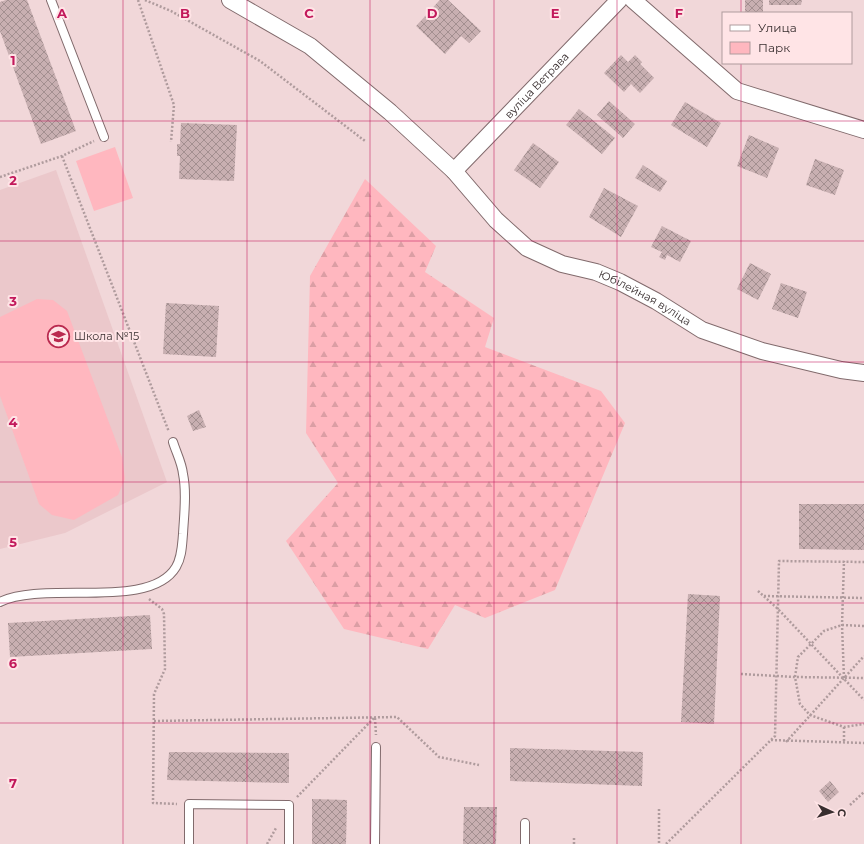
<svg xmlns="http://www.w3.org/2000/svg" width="864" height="844" viewBox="0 0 864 844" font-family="Montserrat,sans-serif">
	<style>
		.built { fill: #ebc8cb }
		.forest { fill: url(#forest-firs) }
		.green { fill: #ffb7bf }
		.building { fill: url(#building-cross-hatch) }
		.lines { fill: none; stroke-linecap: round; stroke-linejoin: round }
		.service-casing { stroke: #816a6c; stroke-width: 10 }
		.minor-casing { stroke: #816a6c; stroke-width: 18 }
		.path { stroke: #af9b9d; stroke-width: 2.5; stroke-dasharray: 2 2; stroke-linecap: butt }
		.service { stroke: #fff; stroke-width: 8 }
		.minor { stroke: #fff; stroke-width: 16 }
		.grid { fill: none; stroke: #c2185b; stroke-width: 1; stroke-opacity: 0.55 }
		.labels { text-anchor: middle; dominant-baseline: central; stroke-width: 4; stroke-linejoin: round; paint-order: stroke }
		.street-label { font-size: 11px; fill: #382e2f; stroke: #ffe4e6 }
		.poi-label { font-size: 11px; fill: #382e2f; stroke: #ffe4e6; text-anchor: start }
		.grid-label { font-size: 13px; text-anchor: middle; font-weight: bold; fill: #c2185b; stroke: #ffe4e6; stroke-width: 4; stroke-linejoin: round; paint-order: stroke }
	</style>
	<defs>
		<pattern id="forest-firs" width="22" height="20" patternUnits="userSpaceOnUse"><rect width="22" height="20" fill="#ffb7bf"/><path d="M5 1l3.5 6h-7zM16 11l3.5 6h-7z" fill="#db9ea4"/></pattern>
		<pattern id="building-cross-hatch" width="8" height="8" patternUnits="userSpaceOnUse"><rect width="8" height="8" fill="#c8afb1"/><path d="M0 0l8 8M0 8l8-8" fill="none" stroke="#a38f90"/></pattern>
	</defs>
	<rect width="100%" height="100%" fill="#f1d7d9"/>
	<path class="built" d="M56,170L167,482L65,533L0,549V190Z"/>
	<path class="forest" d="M365,179L436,246L425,272L494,318L485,347L601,391L625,423L555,590L485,618L455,605L428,649L344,629L286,541L338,483L306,433L310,276Z"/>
	<path class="green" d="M115,147L133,198L94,211L76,161Z
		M37,299L53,300L67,311L122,457L125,479L118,495L74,520L52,515L39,504L0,396V317Z"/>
	<path class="building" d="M6,0H27L76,131L41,144L0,31V2Z
		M440,0H448L481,31L469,43L461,36L445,54L416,26Z
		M745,0H763V13H745Z
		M769,0H802L801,5H769Z
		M621,55L628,62L635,55L642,62L640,64L654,78L640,93L631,84L624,92L604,73Z
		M609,101L635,124L623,138L597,115Z
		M685,102L721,123L707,147L671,125Z
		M579,109L615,138L602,154L566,125Z
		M181,123L237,125L234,181L179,179L180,156H177V144H180Z
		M749,135L779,148L767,178L737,166Z
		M533,143L559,162L540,188L514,170Z
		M815,159L844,170L835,195L806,185Z
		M643,165L667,181L660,192L635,178Z
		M604,188L638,206L621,237L589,217Z
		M662,226L691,241L680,262L667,255L665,260L659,257L662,252L651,247Z
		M750,263L771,274L758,300L737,289Z
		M781,283L807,292L798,318L772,309Z
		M166,303L219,306L216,357L163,354Z
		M199,410L206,427L193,431L187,416Z
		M799,504H864V550L799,549Z
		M688,594L720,596L714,724L681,722Z
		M150,615L152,649L10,657L8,623Z
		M510,748L643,752L642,786L510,781Z
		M169,752L289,753V783L167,780Z
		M830,781L839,792L828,802L819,791Z
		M312,799L347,800L346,844H312Z
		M464,807H497L496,844H463Z"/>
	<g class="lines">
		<defs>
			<path id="service" d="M51,0L104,137
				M0,602C44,580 150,611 176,567C182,557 182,545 183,534C184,515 187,493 183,474C182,463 176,452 173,442
				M189,844V804L289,805V844
				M375,844L376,747
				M525,844V823"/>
			<g id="minor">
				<path id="s1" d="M230,0L310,46L390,112L454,171L496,220L527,248L562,264L596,272L620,282L656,301L702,330L762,351L841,370L864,373"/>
				<path d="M633,0L737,91L864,130"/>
				<path id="s2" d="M454,171L619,0"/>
			</g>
		</defs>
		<use href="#service" class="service-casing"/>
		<use href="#minor" class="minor-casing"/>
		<path class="path" d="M138,0L174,105L171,142
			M145,0L171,11L260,61L365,141
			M62,156L169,432
			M0,177L62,156L94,141
			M758,591L778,609L864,700
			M764,596L864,598
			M149,599L162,609L164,614L165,669L154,694L153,803L177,804
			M864,626L842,625L824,631L798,657L795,677L800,704L810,715L844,727L864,724
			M741,674L795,677L864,678
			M844,678L842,625L844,561
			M375,718L376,735
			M154,721L397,717L439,757L479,765
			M844,727V743
			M771,740L864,743
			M786,742L864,656
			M297,797L374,718
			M850,805L864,792
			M659,809V844
			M267,844L276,828
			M574,844V836
			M666,844L775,736L779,561L864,562"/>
		<use href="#service" class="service"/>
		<use href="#minor" class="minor"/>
	</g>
	<path class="grid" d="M123,0V844M247,0V844M370,0V844M494,0V844M617,0V844M741,0V13M741,63V844M0,121H864M0,241H864M0,362H864M0,482H864M0,603H864M0,723H864"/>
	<defs>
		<symbol id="school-ring" viewBox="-11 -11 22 22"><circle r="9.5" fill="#ffe4e6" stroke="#ba2a4f" stroke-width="1.5"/><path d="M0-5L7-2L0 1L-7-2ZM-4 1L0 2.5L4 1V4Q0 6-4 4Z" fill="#ba2a4f"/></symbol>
	</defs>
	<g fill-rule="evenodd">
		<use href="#school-ring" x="46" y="324" width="25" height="25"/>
	</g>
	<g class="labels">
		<g class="street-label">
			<text stroke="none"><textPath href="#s2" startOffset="119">вуліца Ветрава</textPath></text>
			<text stroke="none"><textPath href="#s1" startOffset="518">Юбілейная вуліца</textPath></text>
		</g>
		<g class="poi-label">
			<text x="74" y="336">Школа №15</text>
		</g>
	</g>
	<g class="grid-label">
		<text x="62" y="18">A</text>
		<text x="185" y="18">B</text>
		<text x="309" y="18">C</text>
		<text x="432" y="18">D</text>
		<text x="555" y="18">E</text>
		<text x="679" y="18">F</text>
		<text x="13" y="65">1</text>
		<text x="13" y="185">2</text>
		<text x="13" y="306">3</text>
		<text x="13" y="427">4</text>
		<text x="13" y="547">5</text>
		<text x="13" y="668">6</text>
		<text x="13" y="788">7</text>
	</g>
	<rect x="722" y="12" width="130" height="52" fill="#ffe4e6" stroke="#af9b9d"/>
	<rect x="730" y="25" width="20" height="6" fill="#ffffff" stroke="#af9b9d"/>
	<text x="758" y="32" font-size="12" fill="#382e2f">Улица</text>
	<rect x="730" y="42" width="20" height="12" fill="#ffb7bf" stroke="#af9b9d"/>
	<text x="758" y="52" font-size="12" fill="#382e2f">Парк</text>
	<g transform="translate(832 812) rotate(94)" stroke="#ffe4e6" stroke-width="3" paint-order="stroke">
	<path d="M0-3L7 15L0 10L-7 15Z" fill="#382e2f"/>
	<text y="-6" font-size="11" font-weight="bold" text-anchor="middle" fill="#382e2f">С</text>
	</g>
</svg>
